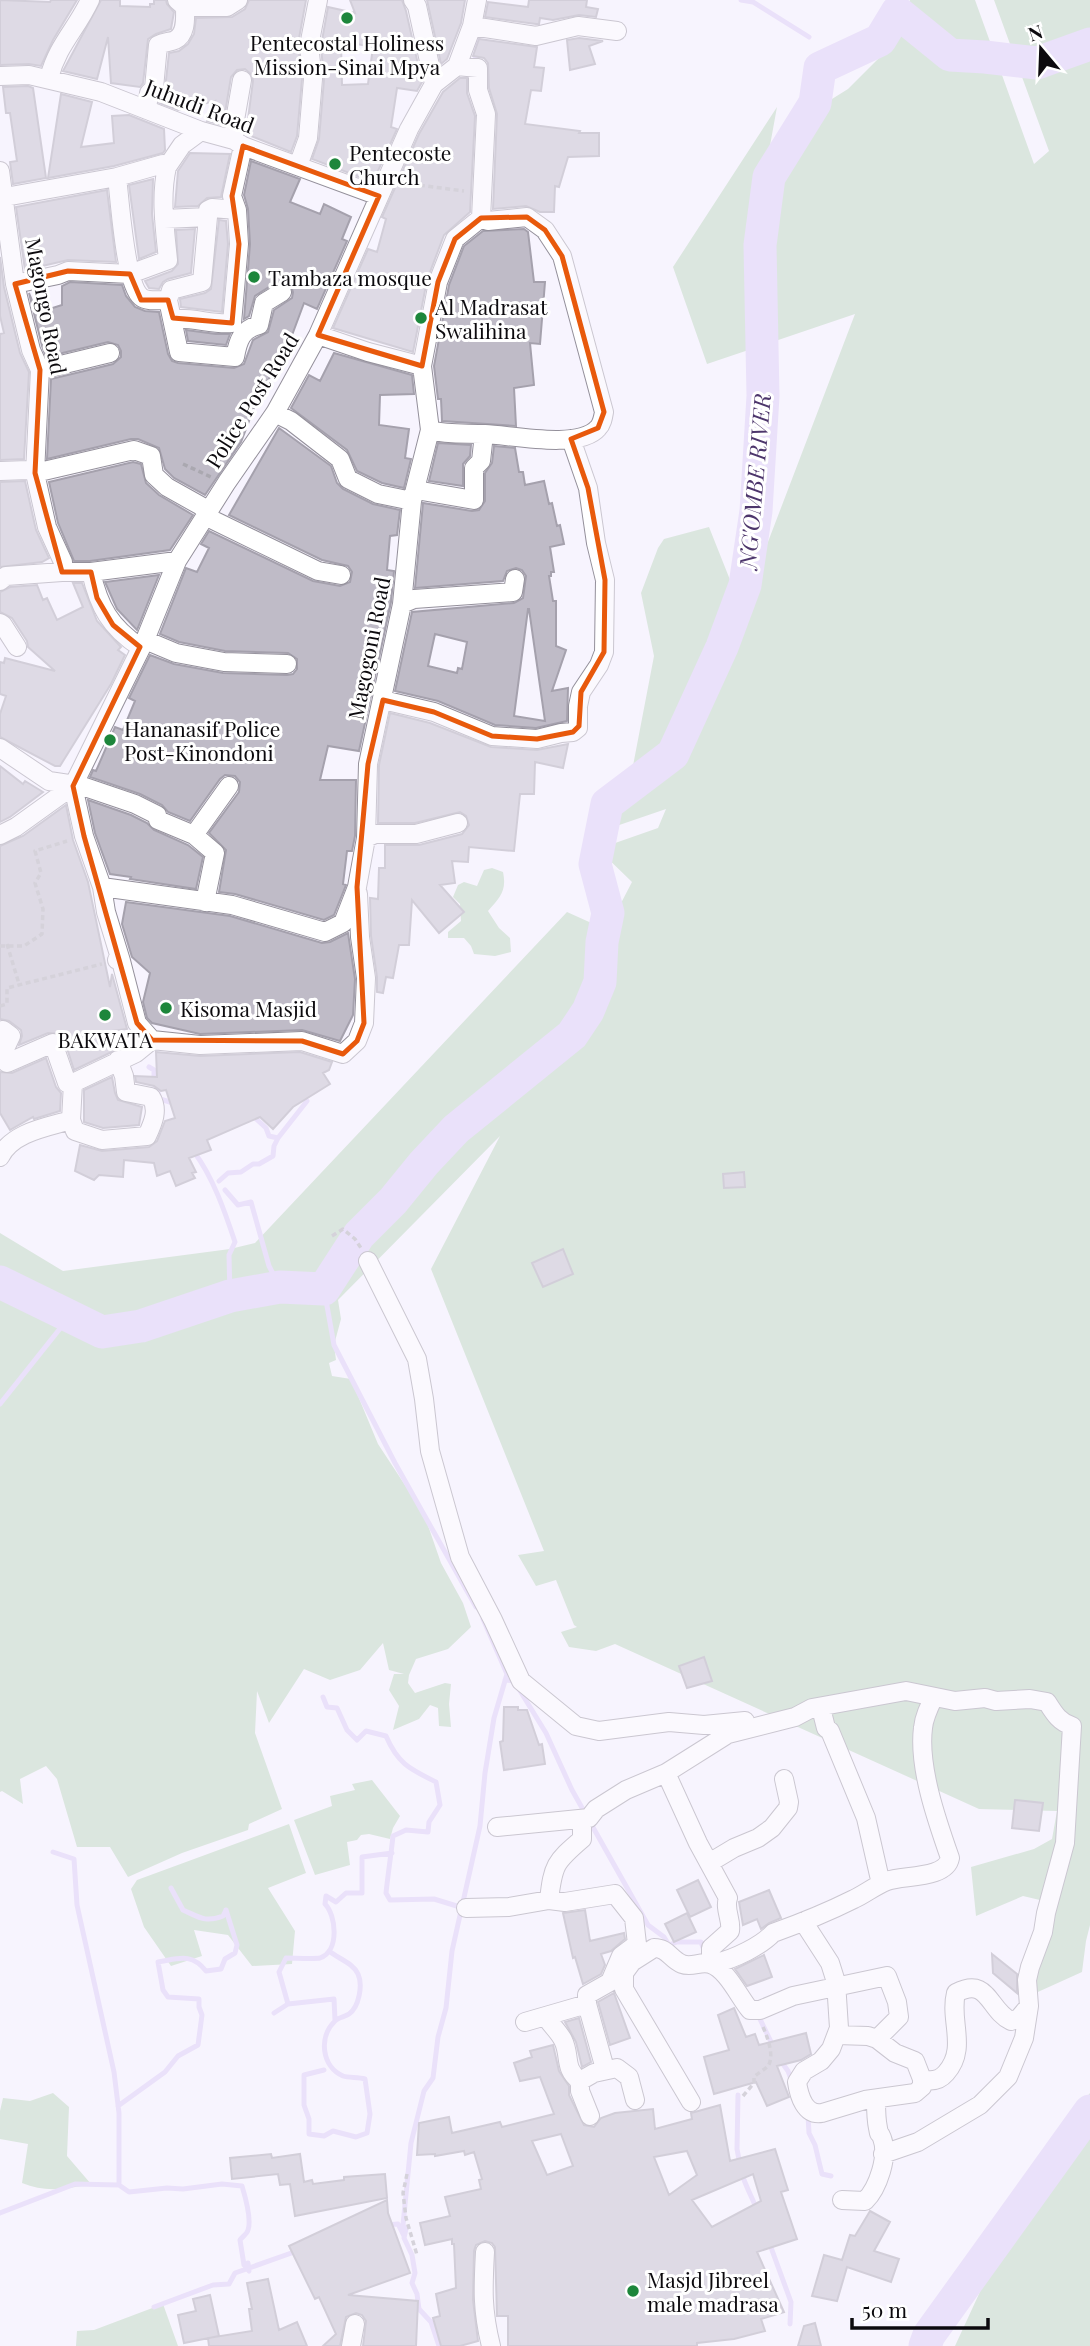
<svg xmlns="http://www.w3.org/2000/svg" width="1090" height="2346" viewBox="0 0 1090 2346" font-family="'Playfair Display',serif">
	<style>
		.green { fill: #b8d5bb }
		.lines { fill: none; stroke-linecap: round; stroke-linejoin: round }
		.stream { stroke: #dacaf5; stroke-width: 5 }
		.river { stroke: #dacaf5; stroke-width: 33 }
		.building { fill: #bfbbc7; stroke: #a5a1ad; stroke-width: 2; fill-rule: evenodd }
		.minor-casing { stroke: #94909b; stroke-width: 20 }
		.path { stroke: #aaa8b0; stroke-width: 3.5; stroke-dasharray: 5 3.5; stroke-linecap: butt }
		.minor { stroke: #fff; stroke-width: 18 }
		.marked { fill: none; stroke: #e8590c; stroke-width: 5; stroke-linejoin: round }
		.poi-dot { fill: #1d863b; stroke: #fff; stroke-width: 2.5 }
		.labels { text-anchor: middle; dominant-baseline: central; stroke-width: 6; stroke-linejoin: round; paint-order: stroke }
		.poi-label { font-size: 21px; fill: #0c0a0e; stroke: #fff; text-anchor: start }
		.street-label { font-size: 21px; fill: #0c0a0e; stroke: #fff }
		.water-label { font-size: 23px; font-style: italic; fill: #4d366c; stroke: #fff }
	</style>
	<rect width="100%" height="100%" fill="#f7f4fe"/>
	<path class="green" d="M910,0H975L1034,164L1049,151L994,0H1090V1925L1086,1941L1082,1972L1029,1996L1043,1932L1044,1901L1023,1896L976,1916L971,1867L1034,1849L1052,1839L1057,1811L979,1809L615,1644L596,1651L569,1647L561,1632L577,1627L574,1625L556,1580L536,1586L518,1555L544,1551L431,1269L500,1136L338,1300L341,1319L334,1345L336,1360L329,1363L332,1376L351,1379L378,1444L424,1514L441,1563L463,1603L471,1627L448,1649L416,1659L409,1675L408,1683L415,1693L445,1683L451,1684L449,1704L451,1727L439,1726L438,1708L430,1705L419,1719L393,1730L399,1706L389,1690L394,1674H404L389,1670L383,1643L360,1670L330,1680L304,1669L269,1723L257,1691L255,1733L282,1809L249,1824L248,1830L182,1853L128,1877L110,1847H77L57,1779L46,1766L20,1779L23,1804L2,1791L0,1792V1233L63,1271L230,1249L255,1243L567,912L607,930L632,882L598,849L658,828L666,809L593,834L632,771L654,656L641,593L658,548L664,539L709,527L742,610L855,314L707,364L673,267L777,107L767,162L787,127L848,89L897,40Z
		M492,868L503,872C507,891 500,897 488,911L499,928L510,938L511,952L495,956L474,954L471,946L464,938H448V932L461,921L460,904L453,897L458,885L464,882L477,886L484,870Z
		M372,1780L400,1816L393,1828L390,1839L369,1834L361,1835L357,1840L347,1842L350,1865L315,1875L294,1820L332,1806L330,1796L355,1790L352,1784Z
		M289,1824L306,1873L268,1888L295,1931L292,1964L252,1966L228,1935L194,1930L202,1956L171,1966L144,1927L131,1889L137,1880Z
		M53,2093L69,2107L67,2156L91,2184C68,2189 45,2193 22,2183L28,2144L0,2139V2111L3,2098L30,2101Z
		M1090,2093V2346H955L1043,2155Z
		M163,2304L178,2346H76L77,2331L94,2330Z"/>
	<g class="lines">
		<path class="stream" d="M741,0L753,2L809,37
			M475,61L479,31
			M149,1067L154,1070V1080L160,1099L173,1103
			M278,1138L307,1101L302,1096
			M194,1152C213,1177 225,1212 235,1242L229,1255L230,1296
			M219,1181L228,1173L241,1172L253,1164H259L273,1156L274,1146L278,1138L269,1136L266,1128L252,1115
			M225,1190L238,1205L251,1202L269,1266L280,1287
			M324,1289L334,1345L395,1463L476,1607
			M0,1404L70,1316
			M505,1680L514,1681L546,1733L572,1790L648,1925L664,1937L669,1945L677,1942H701L704,1950
			M323,1697L327,1707L337,1708L347,1730L357,1740L366,1731L386,1736C398,1764 410,1769 436,1782L440,1805L429,1822L428,1832L406,1830L393,1836C391,1855 388,1874 386,1893L390,1900L434,1899L460,1907
			M53,1852L74,1859L77,1905L114,2072L119,2113V2185
			M171,1888L183,1910C199,1917 205,1923 223,1916L226,1910
			M288,2004L279,1972L286,1958C293,1958 316,1959 320,1958C340,1951 336,1915 325,1904L326,1896L336,1902L346,1893H362V1857L392,1853
			M274,2013L288,2004L334,1999L335,2020
			M757,2013L774,2048
			M780,2060L788,2071L792,2082
			M324,2070L304,2075V2105L309,2119V2134L324,2136L333,2131L356,2137L367,2133L370,2114L365,2079C358,2077 349,2078 343,2076C322,2067 318,2037 335,2021C338,2017 345,2017 349,2014C359,2007 363,1985 358,1974C353,1963 339,1959 329,1951
			M738,2095L737,2149L740,2165
			M118,2106L165,2072L178,2056L198,2045L202,2015L199,2007V1999L168,1997L163,1990L158,1962C178,1959 191,1952 206,1971L221,1969L225,1959L235,1953L237,1945L226,1910
			M808,2115L809,2133L815,2145L822,2174L831,2176
			M742,2174C746,2187 752,2197 757,2210
			M0,2213L75,2184L119,2185L129,2192L167,2188L183,2189L222,2184L242,2186C245,2196 252,2219 248,2230C247,2234 243,2236 240,2240L244,2265L249,2271L248,2263L247,2268
			M386,2225L398,2224L404,2236
			M769,2242L791,2302L790,2324
			M154,2307L213,2285L229,2284L235,2273L297,2251
			M439,2346L431,2322L419,2309L417,2294L412,2283L415,2273L412,2255L404,2238L406,2229L403,2225L411,2143L424,2091L433,2078L438,2037L446,2008L452,1951L480,1826L485,1773L494,1718L507,1674L483,1619"/>
		<path class="river" d="M0,1282L102,1332L141,1326L230,1296L280,1287L324,1289L359,1235L393,1201L424,1163L456,1129L572,1035L588,1011L600,982L602,942L608,913L595,864L607,804L673,754L722,647L745,585L756,511L763,396L760,245L769,177L815,103L820,68L880,40L897,12L950,55L985,57L1037,63L1090,44
			M925,2346L929,2335L1090,2111"/>
	</g>
	<path class="building" d="M0,0L50,2L51,0H77L53,40L41,66L29,64L0,65Z
		M101,0H120V6L150,7V4H154V0H166L167,4L174,12L171,29L156,34L148,39L143,83L140,87L111,83L108,37L97,79L63,71Z
		M249,0H306L298,44L302,79L297,136L291,152L246,134L253,81L252,75L245,69L237,70L231,77L223,125L207,121L215,101L178,110L159,103L165,89L169,53L179,51L188,44L194,34L196,18L232,17L245,9Z
		M350,0H402L406,11L422,82L417,91L397,88L391,127L397,129L373,182L312,159L319,139L324,80L321,46L328,7L355,13ZM341,41L373,47L368,84L342,85Z
		M427,0H465L461,23L447,59L441,64Z
		M529,0H587L586,7L598,9L596,17L579,15L553,20L540,18L539,24H536L485,17L488,2L528,7Z
		M579,38L603,41L589,46L595,64L570,70L567,40Z
		M479,39L537,47L534,67L544,68L541,91L531,90L525,124L580,131L579,133H599V156L568,157L559,187L555,186L554,212H540L526,206L493,209L497,114L489,88L488,63L484,58L473,56Z
		M460,78H467V93L475,116L470,212L444,235L427,280L413,352L333,328L368,249L377,252L386,219L382,217L419,134L443,92Z
		M28,86L33,88L46,178L13,184L10,162L17,161L10,113H6L3,87Z
		M61,94L92,102L81,147L114,143L112,116L129,115L164,129L165,150L163,153L114,166L48,178Z
		M190,153L230,154L221,197L207,198L198,206L175,207L178,171Z
		M251,161L300,179L290,202L320,214L324,204L351,217L342,239L347,241L317,309L304,303L279,370L275,368L257,400L241,442L205,495L174,478L165,469L159,448L138,439H131L47,459L51,379L113,364L121,357V351L118,345L108,342L46,357L42,346L29,293L37,313L62,305V286L70,282L122,285L126,296L135,307L145,311L159,312L168,354L172,361L178,363L234,368L244,364L253,340L268,332L274,310L292,298L293,292L291,286L282,281L277,282L255,296L249,316L244,319L250,244L248,209L244,195Z
		M153,179L152,214L156,252L139,259L129,185Z
		M107,190L116,262L68,260L25,270L16,207Z
		M219,220L226,221L228,244L222,312L181,307L180,299L205,293L211,289Z
		M195,229L191,273L168,279L163,282L159,289L149,288L145,281L172,271L178,264L176,230Z
		M524,229L528,232L534,282H545L540,344L530,343L534,385L514,388L516,426L442,421L441,399H438L434,366L449,285L464,246L483,231Z
		M0,257L4,287L20,353L29,372L24,459L0,460V334L4,333L0,316Z
		M186,330L216,334H230L226,345L188,341Z
		M334,353L412,375L414,394L380,395L379,425L409,429L405,458L411,459L404,488L382,483L357,471L347,450L291,408L309,375L320,381Z
		M279,428L331,466L337,483L343,489L373,504L400,510L397,535L390,536L387,570L394,571L391,602L359,751L328,746L320,780H356L355,836L352,851H347L343,884L346,885L334,915L324,920L235,894L219,892L226,850L209,833L239,792L240,782L235,776L225,775L220,779L190,821L168,812L162,805L140,794L90,777L93,770L96,771L115,727L123,730L135,701L129,698L150,655L174,664L223,673L287,675L293,674L297,669V659L288,653L225,651L179,642L160,634L186,568L197,572L209,548L201,544L209,531L313,581L340,586L350,582L352,572L348,566L322,560L229,515Z
		M438,443L471,445L470,456L463,464V486L429,481Z
		M494,446L515,448L519,472H523L525,485L544,481L549,504L552,503L557,526L560,525L564,544L550,547L554,572H551V576H549L553,601H556V646L566,650L552,691L568,688L567,721L536,728L495,725L438,701L395,691L412,612L514,603L523,598L526,576L522,570L516,568L507,571L503,581L415,588L423,503L472,511L479,510L485,501V473L492,463ZM528,609H529L545,721L514,716ZM435,634L467,642L462,669L458,668L457,673L428,666Z
		M133,462L141,464L146,483L159,495L193,515L170,550L90,561H74L58,523L49,482Z
		M25,481L36,530L49,558L42,562L0,567V482Z
		M159,575L137,630L117,609L105,582Z
		M73,583H82L97,621L121,647L118,650L125,655L111,684L60,766H55L0,737V714L6,696L0,694V662L4,663L5,658L55,671L28,647L27,641L12,618L0,612V592L10,587L37,585L43,600L47,598L57,620L83,607Z
		M390,713L430,723L491,747L537,750L568,744L563,768L535,762L534,794H520L514,851L469,847L468,862L452,861L455,883L440,885L464,912L439,933L412,900L409,945H399L393,978L386,977L383,993L377,992V977L371,936L370,898L378,899L379,868H385V845H419L462,834L469,825L466,816L460,812L415,823H378L379,765Z
		M0,766L23,784L25,781L43,792L10,817L0,822Z
		M88,800L131,815L147,823L154,830L188,845L203,857L196,889L130,879L131,877L110,874L95,833Z
		M66,805L73,840L88,882L110,987L112,974L127,1029L111,1031L118,1049L74,1070L64,1039L60,1034L48,1033L19,1045L22,1036L21,1030L9,1021L0,1019V846L23,836Z
		M126,902L230,916L322,943L330,942L348,933L355,979L353,1015L340,1041L302,1030L200,1034L152,1023L147,1018L143,1002L150,973L132,957L122,924Z
		M156,1052L200,1056L300,1052L332,1062L329,1070L323,1073L330,1084L293,1107L273,1129L260,1117L207,1140L211,1150L189,1158L196,1172L192,1173L195,1178L176,1186L170,1171L157,1176L154,1163L124,1160L123,1177L99,1175L94,1180L75,1171L80,1145L102,1151L149,1147L157,1141L165,1121L175,1118L166,1090L161,1091L154,1086L136,1082L135,1076L157,1077Z
		M46,1058L56,1087L61,1093L60,1111L34,1119L33,1117L10,1130L0,1113V1072L12,1073Z
		M112,1077L115,1093L118,1100L142,1107L139,1125L103,1128L84,1122V1090Z
		M744,1172L745,1187L724,1188L723,1174Z
		M563,1249L573,1274L543,1287L532,1263Z
		M704,1657L712,1681L687,1688L679,1666Z
		M504,1707H518V1710H527L539,1745L542,1744L545,1764L504,1770L500,1742L503,1741Z
		M1015,1800L1043,1803L1039,1831L1012,1828Z
		M698,1880L711,1907L690,1917L677,1890Z
		M769,1890L781,1918L769,1923L761,1929L757,1919L743,1925L739,1902Z
		M585,1910L590,1941L624,1933L625,1939L611,1951L601,1954L605,1965L601,1974L583,1984L575,1957L573,1958L563,1913Z
		M687,1913L696,1932L674,1942L665,1924Z
		M992,1954L1017,1974V1993L993,1973Z
		M764,1955L772,1977L747,1986L735,1969Z
		M614,1993L630,2038L610,2045L598,2002Z
		M734,2008L746,2037L755,2034L759,2045L806,2033L811,2054L801,2060L777,2066L789,2097L767,2106L756,2082L714,2094L704,2057L729,2050L718,2015Z
		M579,2018L591,2062L582,2067L576,2042L565,2022Z
		M553,2045L559,2071L569,2086V2095L584,2125L594,2127L601,2118L615,2113L653,2109L655,2129L692,2119L691,2113L720,2105L730,2161L775,2149L788,2190L781,2192L797,2239L757,2252L784,2312L761,2319L765,2331L734,2339L697,2343V2346H508V2316H497L495,2247L492,2243L485,2241L476,2245L474,2251L473,2300L478,2341L460,2346H441L433,2318L440,2316L436,2294L456,2288L454,2244H452V2239L425,2245L420,2223L450,2216L445,2197L481,2189L479,2180L482,2179L474,2152L465,2155L464,2151L435,2156V2154L417,2155L419,2123L449,2117L452,2133L500,2122L502,2127L554,2114L540,2077L520,2081L514,2063L532,2057L530,2051ZM561,2134L573,2166L547,2175L532,2141ZM687,2151L697,2175L669,2195L654,2157ZM753,2174L761,2201L712,2227L692,2200Z
		M271,2154L272,2158L300,2154L304,2182L312,2180L313,2184L344,2180V2177L385,2174L387,2198L295,2216L290,2184L280,2185L278,2174L232,2179L230,2158Z
		M387,2200L388,2213L410,2273L348,2295L418,2301L416,2346H363L366,2321L362,2315L356,2313L346,2317L340,2346H323L336,2334L319,2297L315,2299L289,2246Z
		M870,2211L890,2222L874,2251L899,2259L891,2282L847,2267L837,2301L812,2296L824,2255L842,2260L850,2235L855,2236Z
		M268,2279L279,2330L297,2322L307,2346H209L208,2338L252,2331L249,2309H252L247,2283Z
		M210,2295L219,2336L184,2343L178,2315L196,2311L193,2299Z
		M815,2323L821,2346H798L804,2326Z"/>
	<g class="lines">
		<defs>
			<path id="minor" d="M177,0L185,7H227L238,0
				M413,0L417,6L434,84
				M472,26L536,36L578,26L617,31
				M0,76L29,75L101,92L201,131L234,140L243,146L379,196
				M49,78C58,44 76,30 90,0
				M147,110L149,93L154,88L158,45C164,42 170,42 175,40C187,34 185,17 185,7
				M234,140L235,120L242,80
				M298,166L308,138L313,79L309,46L318,0
				M0,171L15,284L31,350L40,370L35,473L47,527L63,562L62,572
				M117,177L163,164L167,167L182,145L201,131
				M5,197L117,177C120,201 125,284 141,297C147,302 160,300 168,300L179,352L235,357C238,340 242,329 259,325L264,303L282,292
				M164,219L208,217V210L212,208L237,210
				M15,284L58,275L68,271L130,274L168,260C165,230 160,197 167,167
				M168,300L171,290L202,282L208,217
				M173,319C194,317 212,325 232,323L239,244L237,210L232,196L243,146
				M318,335L368,352L422,366
				M40,370L110,353
				M275,413L291,421L340,459L348,479L378,494L412,501
				M430,430C448,435 466,433 485,434C511,435 579,450 598,428C602,424 603,418 604,412L562,256L545,230L527,217L488,221L481,218
				M0,471L28,470L35,473L134,450L151,456L154,475L167,487L201,506L213,520L318,571L341,575
				M416,490L474,500V468L481,461L484,434
				M91,572C99,607 110,627 140,647
				M0,581L6,576L62,572H91L177,561
				M402,604L414,599L513,592L515,579
				M0,623L3,625L17,647
				M145,640L176,653L224,662L287,664
				M383,700L434,712L492,736L537,739L561,733L573,732L578,728V706L581,692L599,665L604,652L605,580L596,543L588,488L571,439
				M0,748L49,781L82,786L135,804L157,815L158,820L194,835L215,853L205,902
				M73,786L84,836L102,887L232,905L325,932L343,923L357,887L366,838L368,764L402,604L412,501L430,430L422,366L438,282L455,239L481,218L486,114L478,90V68L457,66
				M0,835L16,827L73,786L145,640L177,561L227,482L275,413L318,335L409,129L434,84L457,66L472,26L477,0
				M194,835L229,786
				M366,838L375,834H416L458,823
				M102,887L106,912L121,961
				M117,960L121,961L137,1023L152,1040L200,1045L302,1041L343,1054L357,1041L364,1023L366,978L360,937L358,894
				M0,1034L3,1030L11,1036L3,1053L7,1063L53,1043L67,1083H73
				M71,1120L75,1131L102,1140L147,1136C153,1123 159,1110 151,1097L126,1092L124,1076L118,1060
				M0,1157C12,1132 48,1127 71,1120L73,1083L136,1053L152,1040
				M368,1261L417,1359L424,1399L430,1451L460,1557L493,1620L521,1681L576,1726L599,1731L669,1722L704,1725L745,1721
				M821,1708L826,1728L830,1731L866,1818L881,1884
				M666,1773L698,1843L728,1898C724,1909 732,1920 730,1931L711,1948V1955L716,1963C734,1959 761,1946 773,1933C801,1923 828,1912 854,1899C865,1894 876,1885 887,1881C903,1875 946,1879 950,1858C937,1821 918,1767 923,1728C924,1717 929,1707 934,1697
				M497,1827L589,1818L596,1809L626,1790L666,1773L728,1734L795,1717L812,1708L906,1691L955,1701L985,1698L996,1701L1030,1699L1047,1702C1054,1713 1059,1722 1072,1726L1065,1843L1046,1913L1043,1932L1030,1967L1027,1980L1029,2006L1019,2018L1011,2021C988,2010 989,1976 956,1993C949,2021 968,2048 946,2073C940,2080 932,2082 922,2079L915,2061L895,2053L877,2039L868,2036L837,2035
				M709,1863L734,1848L758,1838L772,1828L788,1808L789,1802L784,1779
				M549,1900C553,1865 555,1862 582,1839V1820
				M466,1908L509,1907L549,1900L565,1902L615,1894L634,1918L637,1944L621,1956L610,1982L587,1995V2004L525,2022
				M807,1920L808,1929L830,1963L836,1982L839,2028L831,2049L821,2061L804,2071L797,2082C799,2096 805,2116 822,2113L865,2100L915,2093L922,2087V2079
				M587,2004L605,2069
				M546,2017C551,2025 559,2032 563,2040C571,2056 563,2068 580,2081V2091L590,2116
				M580,2081L594,2073L617,2068L629,2077L635,2100
				M691,2102L624,1989V1973L632,1962L654,1948C668,1948 670,1959 682,1964C692,1968 700,1961 710,1964C727,1969 739,1997 750,2010H760L793,1996L887,1976L897,2002L899,2017L877,2039
				M883,2154L918,2142L980,2105L1008,2077L1024,2038L1029,2006
				M842,2200L865,2201C878,2188 889,2156 882,2138C878,2128 880,2139 878,2128C876,2119 876,2109 876,2100
				M485,2252C483,2288 482,2310 491,2346
				M351,2346L355,2324"/>
		</defs>
		<use href="#minor" class="minor-casing"/>
		<path class="path" d="M403,183L464,191
			M183,464L211,477
			M7,944L19,984
			M0,946H24L42,934L43,909L35,883L41,873L35,851L67,841
			M0,1006L7,1004V988L102,964
			M332,1236L343,1229L355,1239L361,1248
			M743,2096L754,2083V2077C758,2073 764,2070 768,2066C775,2056 767,2036 763,2027
			M407,2174L403,2193L406,2218L417,2255"/>
		<use href="#minor" class="minor"/>
	</g>
	<path d="M0 0H1090V2346H0ZM243,146L379,196L318,335L422,366L438,282L455,239L481,218L527,217L545,230L562,256L604,412L598,428L571,439L588,488L605,580L604,652L581,692L579,726L573,732L537,739L492,736L434,712L383,700L368,764L357,887L364,1023L357,1041L343,1054L302,1041L152,1040L137,1023L84,836L73,786L140,647L113,625L97,598L91,572H62L35,473L40,370L15,284L68,271L130,274L141,300H168L173,318L232,323L239,244L232,196Z" fill="#f7f4fe" fill-opacity=".55" fill-rule="evenodd"/>
	<path class="marked" d="M243,146L379,196L318,335L422,366L438,282L455,239L481,218L527,217L545,230L562,256L604,412L598,428L571,439L588,488L605,580L604,652L581,692L579,726L573,732L537,739L492,736L434,712L383,700L368,764L357,887L364,1023L357,1041L343,1054L302,1041L152,1040L137,1023L84,836L73,786L140,647L113,625L97,598L91,572H62L35,473L40,370L15,284L68,271L130,274L141,300H168L173,318L232,323L239,244L232,196Z"/>
	<g class="poi-dot">
		<circle cx="347" cy="18" r="7"/>
		<circle cx="335" cy="164" r="7"/>
		<circle cx="254" cy="277" r="7"/>
		<circle cx="421" cy="318" r="7"/>
		<circle cx="110" cy="740" r="7"/>
		<circle cx="166" cy="1008" r="7"/>
		<circle cx="105" cy="1015" r="7"/>
		<circle cx="633" cy="2291" r="7"/>
	</g>
	<g class="labels">
		<g class="poi-label">
			<text x="347" y="42" text-anchor="middle">Pentecostal Holiness<tspan x="347" dy="24">Mission-Sinai Mpya</tspan></text>
			<text x="349" y="152">Pentecoste<tspan x="349" dy="24">Church</tspan></text>
			<text x="268" y="277">Tambaza mosque</text>
			<text x="435" y="306">Al Madrasat<tspan x="435" dy="24">Swalihina</tspan></text>
			<text x="124" y="728">Hananasif Police<tspan x="124" dy="24">Post-Kinondoni</tspan></text>
			<text x="180" y="1008">Kisoma Masjid</text>
			<text x="105" y="1039" text-anchor="middle">BAKWATA</text>
			<text x="647" y="2279">Masjd Jibreel<tspan x="647" dy="24">male madrasa</tspan></text>
		</g>
		<g class="street-label">
			<text transform="translate(200 105) rotate(21)">Juhudi Road</text>
			<text transform="translate(47 306) rotate(79)">Magongo Road</text>
			<text transform="translate(251 400) rotate(-58)">Police Post Road</text>
			<text transform="translate(368 648) rotate(-79)">Magogoni Road</text>
		</g>
		<g class="water-label">
			<text transform="translate(754 481) rotate(-85)">NG'OMBE RIVER</text>
		</g>
	</g>
	<g transform="translate(1041 49) rotate(341)" stroke="#ffffff" stroke-width="5" paint-order="stroke">
	<path d="M0-5L12 26L0 18L-12 26Z" fill="#0c0a0e"/>
	<text y="-10" font-size="19" font-weight="bold" text-anchor="middle" fill="#0c0a0e">N</text>
	</g>
	<path d="M852 2318v10h136v-10" fill="none" stroke="#0c0a0e" stroke-width="3.5"/>
	<text x="862" y="2318" font-size="21" fill="#0c0a0e" stroke="#ffffff" stroke-width="5" paint-order="stroke">50 m</text>
</svg>
